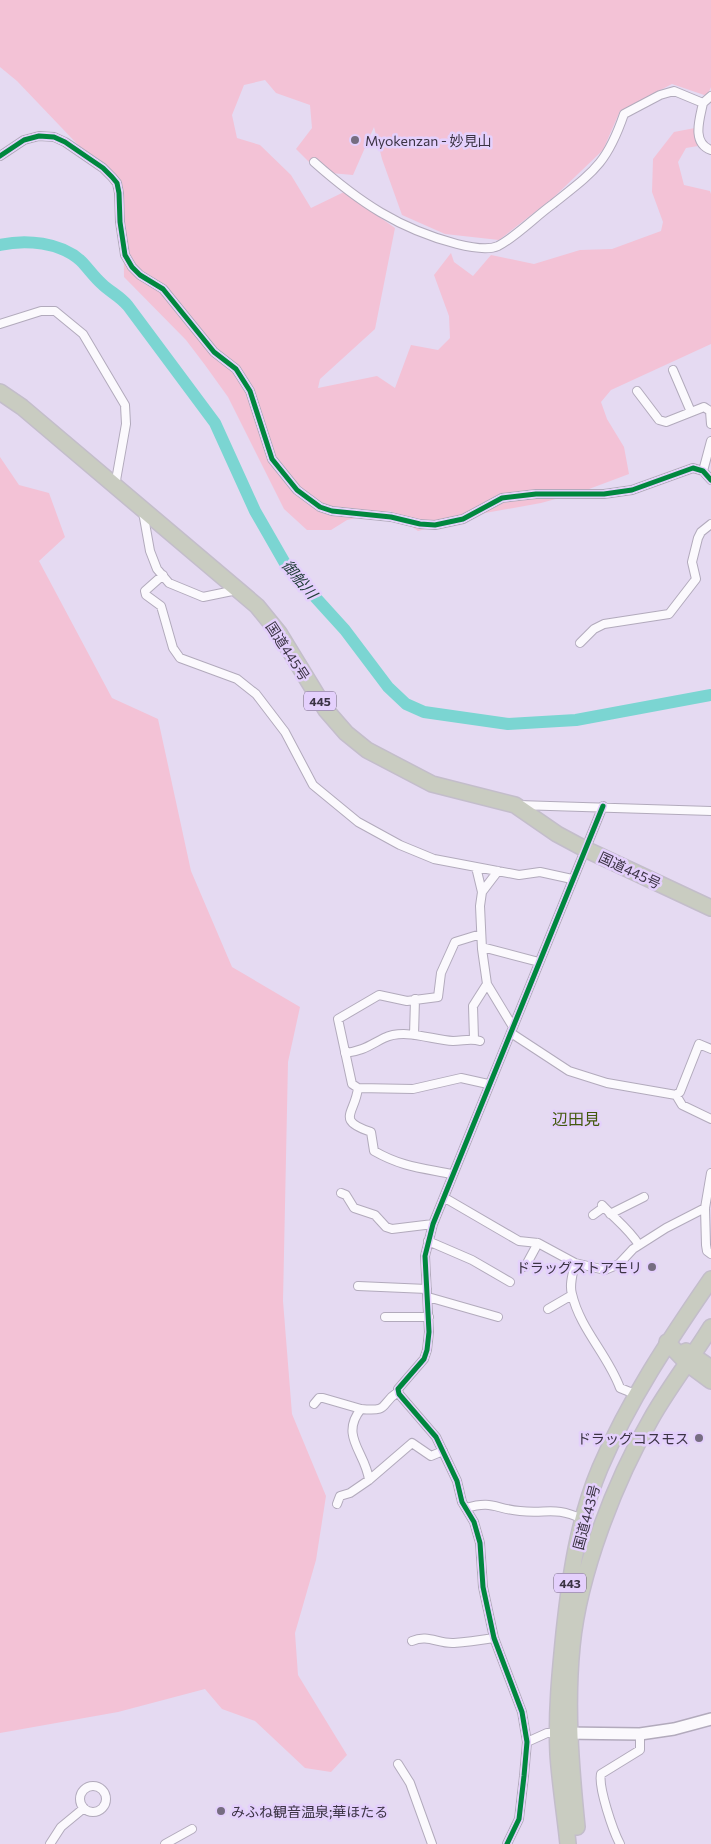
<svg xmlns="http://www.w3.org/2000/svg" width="711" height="1844" viewBox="0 0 711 1844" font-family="Commissioner,'Noto Sans JP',sans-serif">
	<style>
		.green { fill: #f3c2d6 }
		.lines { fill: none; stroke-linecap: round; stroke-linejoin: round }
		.river { stroke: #7bd5d2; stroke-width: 12 }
		.street-casing { stroke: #b2aabc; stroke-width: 10 }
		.secondary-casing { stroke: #b2aabc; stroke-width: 14 }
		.highway-casing { stroke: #c3bdca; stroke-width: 18 }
		.street { stroke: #fbf9fd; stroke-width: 8 }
		.secondary { stroke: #fbf9fd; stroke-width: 11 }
		.highway { stroke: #c9ccc1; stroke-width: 15 }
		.cycleway-casing { stroke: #e4d0fc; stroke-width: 8 }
		.cycleway { stroke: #00873e; stroke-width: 5 }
		.poi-dot { fill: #766d81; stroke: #e4d0fc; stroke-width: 2 }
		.labels { text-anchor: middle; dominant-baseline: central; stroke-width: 5; stroke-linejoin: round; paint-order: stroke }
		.shield { fill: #e4d0fc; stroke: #6e627b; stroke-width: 1 }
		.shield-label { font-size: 12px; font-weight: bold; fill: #3b3344 }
		.poi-label { font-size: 14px; fill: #3b3344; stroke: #e4d0fc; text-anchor: start }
		.street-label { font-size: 14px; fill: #3b3344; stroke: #e4d0fc }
		.water-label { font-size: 15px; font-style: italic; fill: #223e3a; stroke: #e4d0fc }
		.quarter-label { font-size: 16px; fill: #43590f; stroke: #e4d0fc }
	</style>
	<rect width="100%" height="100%" fill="#e5daf2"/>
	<path class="green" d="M0,0H711V87L707,96L672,84L620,111L603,150L554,197L499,240L445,234L402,215L382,159L374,127L353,175L319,172L296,149L312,128L310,105L276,93L265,80L244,85L232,115L237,138L260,145L291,175L311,208L344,192L395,228L375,329L320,379L318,388L377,376L395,388L411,345L438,350L450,338L449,316L434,275L451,253L454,262L473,276L491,255L534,264L580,250L612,249L661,231L663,222L652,192L653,159L674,132L695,128L698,146L686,148L678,162L684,185L710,191L711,194V344L611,390L601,402L607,419L624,447L629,474L581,492L541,503L485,513L418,531L390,511L347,520L331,530H307L284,509L228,397L205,365L186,340L124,277L123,192L17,81L0,67Z
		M0,457L19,485L49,493L65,537L39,561L112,698L158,719L191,871L232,967L300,1007L288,1062L283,1301L292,1414L326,1496L316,1560L295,1633L298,1675L347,1755L331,1772L305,1768L255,1721L222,1709L205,1689L118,1712L0,1733Z"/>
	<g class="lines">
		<path class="river" d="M0,245C25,239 61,242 81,261C88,268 94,277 102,284C110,292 120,296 128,306L215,423L255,511L286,565L345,630L388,687L406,704L424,712L508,724L576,720L711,695"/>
		<defs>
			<path id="street" d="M703,103L711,96
				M0,156L24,140L39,136L54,137L65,142L103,168L112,177L117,183L119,193L120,222L125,255L132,267L140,275L163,289L214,352L236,369L250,391L272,459L297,490L320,507L332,511L391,517L420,524L435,525L463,519L502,498L536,494H604L632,490L693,468L703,471L711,480
				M314,162C359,202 399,229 457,244C469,247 487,251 498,246C516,237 536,216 553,204C593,172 607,164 624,114L660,95L674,91L703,103C700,118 691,143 711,150
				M0,324L41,311H55L83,334L125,405L126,424L115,486
				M673,370L691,412
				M637,391L659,420L666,422L704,407L710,411L711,424
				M703,471L711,441
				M143,512L150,551L157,569L169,583L203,597L237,590
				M163,575L145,591L146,595L161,606L173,648L180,658L237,679L256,694L285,732L313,785L358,822L400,845L434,859L519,875L540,872L572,879
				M580,643L594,629L604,624L669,614L696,579L692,562L698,538L701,532L711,524
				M518,805L711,811
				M476,867L482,892L480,906L482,949L487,984L513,1027
				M482,892L498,871
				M482,947L539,962
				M511,1033L569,1071L607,1083L676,1095L682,1105L711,1119
				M414,1035L415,999
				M474,1039L473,1006L487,984
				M345,1053C363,1051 370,1045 384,1038C405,1028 432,1040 453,1041C463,1041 471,1038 480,1041
				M358,1088L413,1089L461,1078L488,1084
				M676,1095L680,1092L699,1044L711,1049
				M711,1173L705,1208L706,1245L707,1251L711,1254
				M452,1174C422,1168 402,1167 374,1151L371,1132C335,1120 355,1114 358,1088L352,1084L338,1019L379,995L407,1001L438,997L441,973L455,942L481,934
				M341,1193L346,1195L354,1208L375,1215L386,1227L392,1229L433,1224
				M445,1198L519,1241L538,1243L575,1263L605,1270L619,1264L633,1249L666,1228L705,1208
				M602,1205C615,1219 629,1229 639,1245
				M610,1214L644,1197
				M593,1215L604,1207
				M428,1241L472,1260L510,1282
				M575,1263C573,1273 569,1285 572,1294C580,1329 608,1355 620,1388L635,1394
				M525,1267L538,1243
				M358,1286L427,1289
				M428,1297L498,1317
				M548,1309L572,1295
				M385,1317H429
				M314,1404L319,1398H323L361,1409
				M369,1480C366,1453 339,1436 361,1409C391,1412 379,1404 398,1392
				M337,1504L340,1496L350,1493L369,1480L412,1443L431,1456L443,1451
				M466,1508C493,1500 495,1509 520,1511C547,1514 555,1506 582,1519
				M412,1641C428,1634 438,1644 454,1643C467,1642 481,1640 494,1638
				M527,1742L547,1733H557
				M398,1764L410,1783L432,1844
				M80 1799a13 13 0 1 1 26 0a13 13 0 1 1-26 0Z
				M50,1844L61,1827L84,1808
				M165,1844L192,1829
				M507,1844L519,1819L524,1776L527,1742L522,1712L494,1638L483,1587L480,1543L474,1522L462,1502L457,1481L436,1437L399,1394L398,1389L424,1359L427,1350L429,1332L425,1256L433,1224L603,806
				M620,1844C613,1831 598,1787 601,1774L640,1750V1734"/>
			<path id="secondary" d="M564,1733L640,1734L674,1729L711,1719"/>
			<path id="highway" d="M0,392L22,407L257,606L279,633L326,710L346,733L367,750L432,784L515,805L557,834L585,849L711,908
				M667,1342L688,1364L711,1381
				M686,1351L711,1368
				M577,1827C571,1767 566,1707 572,1646C579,1574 615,1481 651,1419C669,1387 692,1358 711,1327
				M568,1844C565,1814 560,1784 558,1754C556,1713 560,1673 564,1633C570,1577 578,1520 600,1468C629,1400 669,1340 711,1279"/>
		</defs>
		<use href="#street" class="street-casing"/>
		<use href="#secondary" class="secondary-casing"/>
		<use href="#highway" class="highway-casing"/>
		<use href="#street" class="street"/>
		<use href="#secondary" class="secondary"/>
		<use href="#highway" class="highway"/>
		<defs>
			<path id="cycleway" d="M0,156L24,140L39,136L54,137L65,142L103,168L112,177L117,183L119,193L120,222L125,255L132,267L140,275L163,289L214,352L236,369L250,391L272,459L297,490L320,507L332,511L391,517L420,524L435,525L463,519L502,498L536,494H604L632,490L693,468L703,471L711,480
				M507,1844L519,1819L524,1776L527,1742L522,1712L494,1638L483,1587L480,1543L474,1522L462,1502L457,1481L436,1437L399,1394L398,1389L424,1359L427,1350L429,1332L425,1256L433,1224L603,806"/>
		</defs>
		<use href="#cycleway" class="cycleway-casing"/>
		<use href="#cycleway" class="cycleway"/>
	</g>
	<g class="poi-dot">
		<circle cx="355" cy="140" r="5"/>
		<circle cx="652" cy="1267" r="5"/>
		<circle cx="699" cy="1438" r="5"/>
		<circle cx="221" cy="1811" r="5"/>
	</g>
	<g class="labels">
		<g class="shield">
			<rect x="304" y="691.5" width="32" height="19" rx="4"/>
			<rect x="554" y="1573.5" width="32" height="19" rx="4"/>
		</g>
		<g class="shield-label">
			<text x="320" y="701">445</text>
			<text x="570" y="1583">443</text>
		</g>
		<g class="poi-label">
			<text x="365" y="140">Myokenzan - 妙見山</text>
			<text x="642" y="1267" text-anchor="end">ドラッグストアモリ</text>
			<text x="689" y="1438" text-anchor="end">ドラッグコスモス</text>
			<text x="231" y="1811">みふね観音温泉;華ほたる</text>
		</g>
		<g class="street-label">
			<text transform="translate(288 651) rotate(57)">国道445号</text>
			<text transform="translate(630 870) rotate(25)">国道445号</text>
			<text transform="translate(586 1517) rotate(-75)">国道443号</text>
		</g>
		<g class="water-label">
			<text transform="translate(300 579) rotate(50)">御船川</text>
		</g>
		<g class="quarter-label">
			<text x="576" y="1118">辺田見</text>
		</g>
	</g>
</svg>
